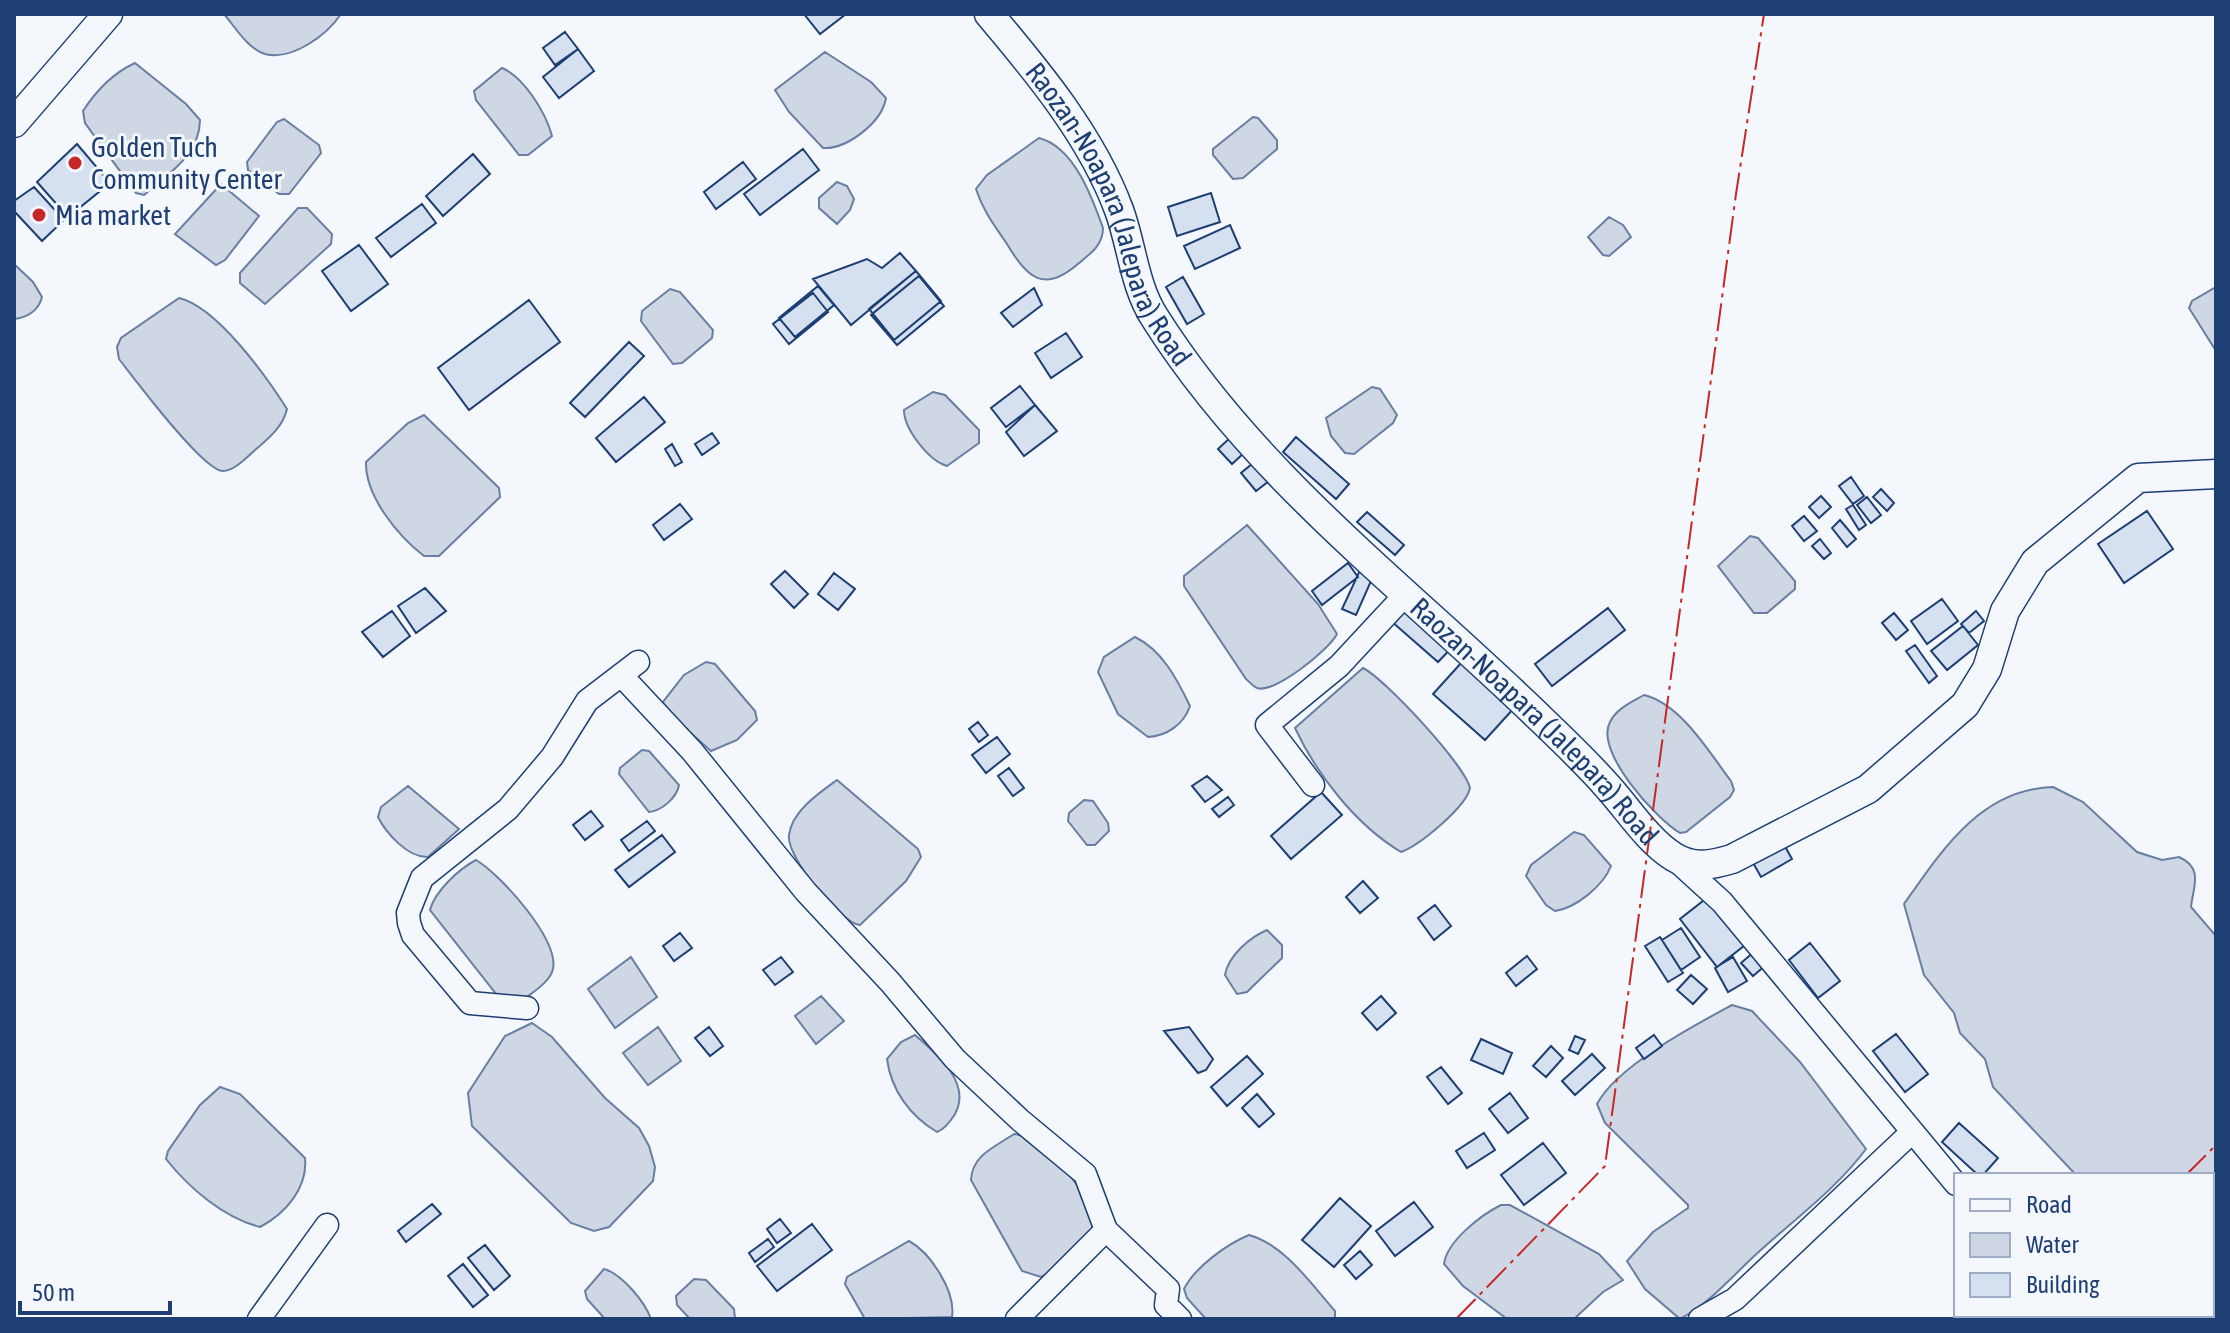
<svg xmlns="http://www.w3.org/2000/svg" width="2230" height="1333" viewBox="0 0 2230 1333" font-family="'Asap Condensed',sans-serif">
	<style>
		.water { fill: #cfd7e4; stroke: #687fa3; stroke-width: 2 }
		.building { fill: #d5e0f0; stroke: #1d3f73; stroke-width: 2 }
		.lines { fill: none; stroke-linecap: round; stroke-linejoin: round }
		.minor-casing { stroke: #1d3f73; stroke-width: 25 }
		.major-casing { stroke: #1d3f73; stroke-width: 31 }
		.minor { stroke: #f4f7fb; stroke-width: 22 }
		.major { stroke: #f4f7fb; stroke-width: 28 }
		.power { stroke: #c62828; stroke-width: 2; stroke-dasharray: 28 6 4 6; stroke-linecap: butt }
		.poi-dot { fill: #c62828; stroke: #f4f7fb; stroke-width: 3 }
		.labels { text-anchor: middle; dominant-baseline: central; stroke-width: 6; stroke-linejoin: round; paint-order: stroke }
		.poi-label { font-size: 28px; fill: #1d3f73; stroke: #f4f7fb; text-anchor: start }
		.street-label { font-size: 28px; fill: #1d3f73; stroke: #f4f7fb }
	</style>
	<rect width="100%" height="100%" fill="#f4f7fb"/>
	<path class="water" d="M224,14H341C327,35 292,61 265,54C248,49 235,27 224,14Z
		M825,52L871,82L886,98C882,122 848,149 823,148L789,112L775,90Z
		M135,63L186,104L200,120C200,155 167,175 144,195L136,193L85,123L83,111C96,91 113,73 135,63Z
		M502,68C524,77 546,113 552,136L528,155H519L476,100L474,91Z
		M1253,117L1258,118L1277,140V149L1243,178L1233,179L1213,155V149Z
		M284,119L319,145L321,153L289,194H279L248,170L247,162L277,122Z
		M1039,138C1074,147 1092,197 1103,228C1103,245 1091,253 1079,263C1044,294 1027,278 1007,244C995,226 983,211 976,189L987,175Z
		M837,182L847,186L854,199L850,210L837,224L819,208V198Z
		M221,184L259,216L225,260L216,265L175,234Z
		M298,208H307L332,234L331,244L265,304L240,283V273Z
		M1609,217L1623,225L1631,237L1609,256L1603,255L1588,237Z
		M14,264L33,282L42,297C39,310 27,318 14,319Z
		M2216,287V351L2189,308L2192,301Z
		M670,289L680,292L713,330L712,338L682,363L673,364L641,321L642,311Z
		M179,298C217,307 266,376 287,409C283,427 268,439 254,451C246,458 234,471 223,471C203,471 134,378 119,359L117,347L121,338Z
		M1372,387L1380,389L1397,415L1393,423L1354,454L1345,453L1331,436L1326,418Z
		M933,392L945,395L979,430V443L947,466C929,461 904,429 904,410Z
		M424,415L499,488L500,497L439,556H424C398,536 365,496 366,462L408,423Z
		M1247,525L1318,604L1337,634C1329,650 1274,694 1257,688C1252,686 1250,682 1246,679L1184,586V576Z
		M1750,536L1758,538L1795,581V589L1767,613H1754L1718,566Z
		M1135,637C1162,650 1177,679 1190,706C1184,724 1167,736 1148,737L1118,714L1098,672L1104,657Z
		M706,662L715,664L755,711L757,720L737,740L711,751L668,713L663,702L684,675Z
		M1363,668C1385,679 1464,764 1470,788C1466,807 1420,845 1401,852C1356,825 1317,775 1295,728Z
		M1644,695C1681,704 1709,752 1731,781L1734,790L1730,797L1686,832L1680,833C1656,819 1594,751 1610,722C1617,708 1632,702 1644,695Z
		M642,750L649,751L679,785C677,797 662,811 649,812L619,774L620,768Z
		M837,780L918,849L921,857L906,881L860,925C840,923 786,857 789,835C792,811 819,793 837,780Z
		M408,786L459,829L428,857C408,858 386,833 378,817L381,807Z
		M2053,787L2083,802L2137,852L2162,860L2179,857C2204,868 2193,887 2191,907L2216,936V1221L2212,1224V1175H2076L1993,1087L1985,1059L1960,1033L1954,1013L1924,975L1904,904C1942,850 1981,789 2053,787Z
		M1084,800L1093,801L1108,823L1109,831L1095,845H1087L1068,821L1069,813Z
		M1574,832L1584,835L1611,866C1603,886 1576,908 1555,911L1546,905L1526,876L1531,865Z
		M476,860C500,874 559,939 553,969C550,982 533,992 523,1000L497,995L430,910C435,891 459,869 476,860Z
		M1267,930L1282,945V958L1247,992L1237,994L1225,975C1228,956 1250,937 1267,930Z
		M631,957L657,997L615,1028L588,989Z
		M821,996L844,1021L816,1044L795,1016Z
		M1732,1005L1752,1011L1800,1062L1866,1149C1834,1192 1789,1223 1750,1260C1728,1281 1708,1304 1680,1319L1645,1289L1627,1261L1653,1232L1688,1208V1205L1605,1123L1597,1104C1617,1066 1695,1025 1732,1005Z
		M532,1023L552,1037L605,1098L639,1128L649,1146L655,1167L653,1181L609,1227L594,1231L571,1223L472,1126L468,1093L505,1036Z
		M658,1027L681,1061L648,1085L623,1053Z
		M915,1035C937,1054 972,1083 955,1114C950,1122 945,1129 937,1132C910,1116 891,1090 887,1059L901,1042Z
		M220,1087L240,1094L305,1158C308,1188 285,1214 260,1227C224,1218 189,1188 166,1159L168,1151L200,1105Z
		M1014,1134C1042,1137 1095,1196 1094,1225C1093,1248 1059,1268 1041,1277L1022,1271L971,1180C972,1155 995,1147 1014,1134Z
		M1501,1205H1510L1599,1254L1623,1280L1603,1292L1574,1319H1507L1463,1286L1444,1264C1447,1241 1481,1215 1501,1205Z
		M1249,1235C1285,1245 1311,1284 1335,1311V1319H1206L1187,1298L1184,1289C1195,1267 1227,1244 1249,1235Z
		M909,1241C931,1253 956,1292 952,1317L865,1319L845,1284L847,1277Z
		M604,1269C622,1274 645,1302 651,1319H605L587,1299L585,1291Z
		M694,1279L706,1280L734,1309L735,1319H690L677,1305L676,1296Z"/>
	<path class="building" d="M804,14H846L820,34Z
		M565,32L578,49L555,65L543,48Z
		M578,49L594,71L559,98L543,77Z
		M77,144L110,183L68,217L37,182Z
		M803,149L819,170L760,215L744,194Z
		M473,154L490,174L443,216L426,196Z
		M743,162L756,179L716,209L704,192Z
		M34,187L64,220L42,241L14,211V201Z
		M1211,193L1220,222L1177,236L1168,207Z
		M422,204L436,223L391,257L376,238Z
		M1230,225L1240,248L1195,269L1184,246Z
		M359,245L388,284L351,311L322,271Z
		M900,253L916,271L851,325L813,279L867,259L882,268Z
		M916,271L941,301L894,340L869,309Z
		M919,276L944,306L897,345L871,315Z
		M1183,277L1204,314L1187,324L1166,287Z
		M818,286L834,305L795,337L779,318Z
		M1034,288L1042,305L1013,327L1001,313Z
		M813,293L828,312L789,344L773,324Z
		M529,300L560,342L469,410L438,368Z
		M1066,333L1082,357L1051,378L1035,353Z
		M629,342L644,356L585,417L570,403Z
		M1020,386L1035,405L1006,427L991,408Z
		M644,397L665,422L616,462L596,438Z
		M1035,405L1057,431L1024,456L1006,432Z
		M712,433L719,443L702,455L695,444Z
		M1231,437L1245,452L1232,464L1218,449Z
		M1296,437L1349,484L1336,499L1283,452Z
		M672,444L682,462L675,466L665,449Z
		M1257,460L1273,478L1256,491L1241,473Z
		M1851,477L1864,496L1853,504L1839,486Z
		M1881,489L1894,503L1887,511L1873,497Z
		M1821,496L1831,507L1819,518L1809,507Z
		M1867,497L1881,515L1871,523L1857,505Z
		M680,504L692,519L664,540L653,525Z
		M1853,505L1866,525L1859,530L1846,509Z
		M2147,511L2173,549L2124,583L2098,544Z
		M1367,512L1404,545L1395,555L1357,522Z
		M1804,516L1817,531L1804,541L1792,526Z
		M1840,520L1856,539L1847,547L1832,528Z
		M1820,539L1831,553L1824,559L1812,546Z
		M1348,563L1358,577L1322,605L1312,591Z
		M1362,566L1375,572L1356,615L1342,609Z
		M785,571L808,594L794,608L771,584Z
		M834,573L855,589L838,610L818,594Z
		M425,588L446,611L416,633L398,606Z
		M1414,596L1461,638L1438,662L1391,621Z
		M1942,599L1958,621L1927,644L1911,621Z
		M1608,608L1625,630L1552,686L1535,664Z
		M392,611L410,636L383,657L362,632Z
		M1976,611L1984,621L1969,633L1961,624Z
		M1894,613L1908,630L1896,640L1882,623Z
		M1963,626L1978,645L1947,670L1931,651Z
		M1915,645L1937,676L1929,683L1906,651Z
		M1472,651L1524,697L1485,740L1433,694Z
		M978,722L988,735L979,742L969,729Z
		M997,737L1010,754L986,773L972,755Z
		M1009,768L1024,788L1013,796L998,776Z
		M1207,776L1222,790L1205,802L1192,786Z
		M1321,792L1342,815L1291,859L1271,836Z
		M1228,797L1234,805L1219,817L1212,809Z
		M591,811L603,826L585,840L573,825Z
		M647,821L655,831L629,851L621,840Z
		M1778,834L1792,859L1761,877L1747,852Z
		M662,835L675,852L629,887L615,870Z
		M1363,881L1378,898L1360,913L1346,897Z
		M1717,890L1754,938L1717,967L1680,919Z
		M1435,905L1451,926L1434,940L1418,918Z
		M1681,928L1700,957L1681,970L1662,940Z
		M680,933L692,948L674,961L663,946Z
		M1660,937L1683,973L1668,982L1645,946Z
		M1810,943L1840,981L1818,998L1789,960Z
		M1755,951L1767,964L1753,976L1741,963Z
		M1527,956L1537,969L1516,986L1506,973Z
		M781,957L793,972L775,985L763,970Z
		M1733,957L1747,981L1728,992L1715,968Z
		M1691,975L1707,989L1693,1004L1677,990Z
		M1381,996L1396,1013L1377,1030L1362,1013Z
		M709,1027L723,1046L710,1056L695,1038Z
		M1189,1027L1213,1059L1206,1070L1198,1073L1164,1031Z
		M1896,1034L1928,1074L1905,1092L1873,1051Z
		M1654,1035L1662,1046L1644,1059L1636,1048Z
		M1575,1036L1585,1040L1578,1054L1569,1050Z
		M1481,1039L1512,1053L1503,1074L1471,1060Z
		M1551,1046L1563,1058L1546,1077L1533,1066Z
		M1592,1054L1605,1068L1575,1095L1562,1081Z
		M1247,1056L1263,1074L1227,1106L1211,1087Z
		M1441,1067L1462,1093L1448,1104L1427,1077Z
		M1510,1093L1528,1118L1508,1133L1489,1109Z
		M1257,1094L1274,1114L1259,1127L1242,1108Z
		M1959,1123L1998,1158L1983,1175H1978L1942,1142Z
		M1484,1133L1495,1150L1467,1168L1456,1151Z
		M1543,1143L1566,1173L1524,1205L1501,1175Z
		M1340,1198L1371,1226L1334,1267L1302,1240Z
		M1414,1202L1433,1227L1395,1256L1376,1231Z
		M432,1204L441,1214L406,1242L398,1231Z
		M780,1219L791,1233L777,1243L767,1229Z
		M812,1224L832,1250L777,1291L757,1266Z
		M768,1239L774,1247L755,1262L749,1253Z
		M485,1245L510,1276L494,1290L468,1258Z
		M1360,1251L1372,1265L1356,1279L1344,1265Z
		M463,1264L488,1295L473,1307L448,1276Z
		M2138,1315H2176L2179,1319H2135Z"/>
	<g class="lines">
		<defs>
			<path id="minor" d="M621,675L692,751L806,892L890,982L955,1059L1020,1120L1085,1174L1106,1230L1168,1289L1166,1305L1180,1319
				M1313,785L1267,725L1339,666L1405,595
				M1677,861L1722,902L1956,1184
				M527,1008L470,1003L413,935L409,923L408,913L422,878L508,809L552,757L587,701L638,662
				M2050,1315L2052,1319
				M259,1319L327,1225
				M1017,1319L1106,1230
				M1700,1319L1735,1299L1912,1132"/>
			<g id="major">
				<path id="s1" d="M989,14C1038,72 1092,137 1119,210C1132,245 1134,286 1155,318C1256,478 1411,592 1544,722C1566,743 1588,764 1608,787C1628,809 1648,841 1674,857C1693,869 1712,865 1732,859L1868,789L1965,705L1987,669L2005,611L2035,562L2138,478L2216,474"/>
				<path d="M14,123L108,14"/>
			</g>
		</defs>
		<use href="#minor" class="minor-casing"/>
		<use href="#major" class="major-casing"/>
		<use href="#minor" class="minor"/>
		<use href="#major" class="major"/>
		<path class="power" d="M2186,1175L2216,1145
			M1456,1319L1605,1166L1736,194L1764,14
			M2042,1319L2046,1315"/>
	</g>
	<g class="poi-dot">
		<circle cx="75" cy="163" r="8"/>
		<circle cx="39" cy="215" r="8"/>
	</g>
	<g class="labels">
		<g class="poi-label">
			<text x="91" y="147">Golden Tuch<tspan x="91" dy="32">Community Center</tspan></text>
			<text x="55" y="215">Mia market</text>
		</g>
		<g class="street-label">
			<text stroke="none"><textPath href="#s1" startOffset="236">Raozan-Noapara (Jalepara) Road</textPath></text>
			<text stroke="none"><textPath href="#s1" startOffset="906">Raozan-Noapara (Jalepara) Road</textPath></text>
		</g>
	</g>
	<rect width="2230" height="1333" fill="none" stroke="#1d3f73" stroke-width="32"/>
	<rect x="1954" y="1173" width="260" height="144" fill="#f4f7fb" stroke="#9eadc5" stroke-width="2"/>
	<rect x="1970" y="1199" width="40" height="12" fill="#f4f7fb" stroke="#9eadc5" stroke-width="2"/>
	<text x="2026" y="1213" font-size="24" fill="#1d3f73">Road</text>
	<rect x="1970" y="1233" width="40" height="24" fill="#cfd7e4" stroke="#9eadc5" stroke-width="2"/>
	<text x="2026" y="1253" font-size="24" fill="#1d3f73">Water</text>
	<rect x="1970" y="1273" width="40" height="24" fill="#d5e0f0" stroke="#9eadc5" stroke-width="2"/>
	<text x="2026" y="1293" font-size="24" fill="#1d3f73">Building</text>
	<path d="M20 1301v12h150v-12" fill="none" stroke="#1d3f73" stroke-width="4"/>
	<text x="32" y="1301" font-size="24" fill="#1d3f73" stroke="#f4f7fb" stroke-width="6" paint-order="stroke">50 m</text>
</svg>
